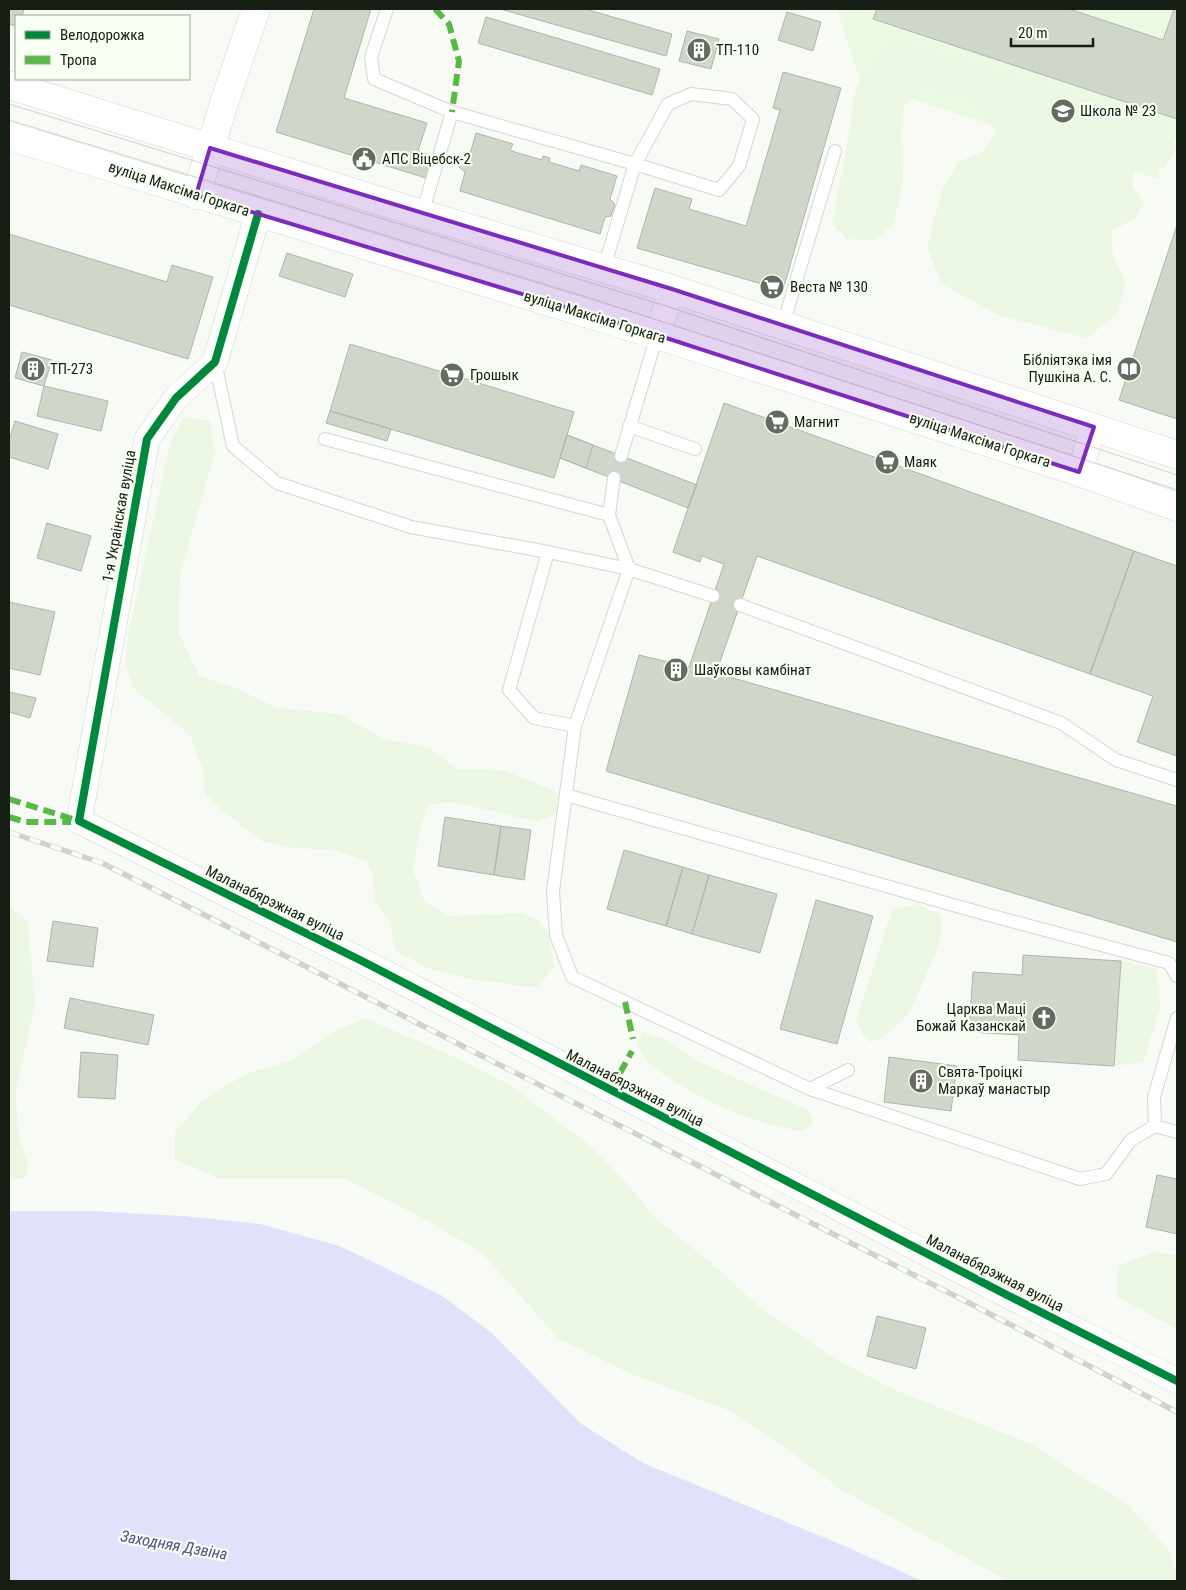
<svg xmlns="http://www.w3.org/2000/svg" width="1186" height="1590" viewBox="0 0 1186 1590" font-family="'Roboto Condensed',sans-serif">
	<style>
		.built { fill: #ebf9e2 }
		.green { fill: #ebf7e2 }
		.water { fill: #e0e2fb }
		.building { fill: #cfd6ca; stroke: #b0b4ac }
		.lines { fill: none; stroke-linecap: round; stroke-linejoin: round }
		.service-casing { stroke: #d2d7ce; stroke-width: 14 }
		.minor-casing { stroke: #d2d7ce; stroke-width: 26 }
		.secondary-casing { stroke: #d2d7ce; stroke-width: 29 }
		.service { stroke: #fefefe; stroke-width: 12 }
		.minor { stroke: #fefefe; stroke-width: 25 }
		.secondary { stroke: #fefefe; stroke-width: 28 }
		.tram { stroke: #d0d1d0; stroke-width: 1 }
		.rail-casing { stroke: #d0d1d0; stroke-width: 5.5 }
		.rail { stroke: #f7fef2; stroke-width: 4; stroke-dasharray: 11; stroke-linecap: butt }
		.quiet { stroke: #58b947; stroke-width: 6; stroke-dasharray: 12 6; stroke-linecap: butt }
		.cycleway-casing { stroke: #f7fef2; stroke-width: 11 }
		.cycleway { stroke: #00873e; stroke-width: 8 }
		.marked { fill: #7b2cbf; fill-opacity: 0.2; stroke: #7b2cbf; stroke-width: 4; stroke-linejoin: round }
		.labels { text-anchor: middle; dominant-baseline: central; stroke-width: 4.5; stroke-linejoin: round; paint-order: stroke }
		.poi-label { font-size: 15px; fill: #161d12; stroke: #f7fef2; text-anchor: start }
		.street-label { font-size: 15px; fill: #161d12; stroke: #f7fef2 }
		.water-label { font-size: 16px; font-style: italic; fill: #514f8c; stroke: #f7fef2 }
	</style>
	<rect width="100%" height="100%" fill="#f8fbf5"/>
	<path class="built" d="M837,9H1177V140L1168,144L1157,179L860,82Z"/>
	<path class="green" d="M893,38L1167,119L1176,149L1164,169L1135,170L1132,186L1144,203L1135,218L1112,231L1113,256L1126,282L1117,314L1087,338L1000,316L941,284L927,246L943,188L958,162L984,151L996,131C976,99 956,93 920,92L904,106L902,127L903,181L894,223L874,241L847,239L833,224L856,88L874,56Z
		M184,417L210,421L215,452L180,575L178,631L199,676L238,689L277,708L340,714L382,738L430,748L457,769L504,770L557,792L556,814L537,822L455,802L428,805L420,830L413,869L424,901L447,916L523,913L539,921L549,934L554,966L538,988L469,979L426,968L395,950L390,920L375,903L374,877L367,862L337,850L294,848L263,842L223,811L205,794L203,771L190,735L134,689L125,662L129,631L170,443Z
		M917,904L939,914L943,927L935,955L910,1012L882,1039L870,1042L862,1034L856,1020L892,910Z
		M9,906L28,921L35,1005L16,1090L18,1133L28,1164L24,1179H9Z
		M1121,961L1157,969L1160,1009L1143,1062L1114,1066Z
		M365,1018L461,1060L510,1085L592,1147L631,1188L655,1218L709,1261L756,1304L830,1356L893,1389L1029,1443L1129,1506L1169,1550L1177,1574V1581H1008L845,1492L778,1443L728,1410L631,1374L559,1339L482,1253L419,1216L345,1179H221L175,1160V1131L205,1099L247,1073L290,1061L331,1033Z
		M643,1032L666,1040L693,1059L808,1110L813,1123L804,1131C757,1127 685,1094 649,1063C644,1058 640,1049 636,1043Z
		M1153,1252L1177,1255V1329L1117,1297L1118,1266Z"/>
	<path class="water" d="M9,1211H92L184,1216L260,1224L340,1246L441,1295L492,1333L580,1423L643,1463L847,1547L922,1581H9Z"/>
	<path class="building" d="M9,9H24L22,16H16V26L9,24Z
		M314,9H371L344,98L427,123L418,151L433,156L426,178L276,132Z
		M500,9H585L672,34L666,56Z
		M877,9H1069L1163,40L1174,9H1177V119L873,19Z
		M787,12L821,22L813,51L778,40Z
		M486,17L660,69L652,95L478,43Z
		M687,31L719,39L711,69L679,61Z
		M783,72L841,88L783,290L637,248L655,188L692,199L689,209L746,226L780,110L773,108Z
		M476,133L513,144L510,150L518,153L542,160L543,156L550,158L549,162L579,171L581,165L617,176L610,199L615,204L611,216L605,217L600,234L460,191L465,172L459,167L463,155L470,154Z
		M1177,225V419L1119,400Z
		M9,234L167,282L172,265L213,277L188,359L9,305Z
		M287,253L353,274L345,297L279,276Z
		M350,344L574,412L554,478L330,411Z
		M22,352L52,360L44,386L15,378Z
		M44,386L108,401L101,431L37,416Z
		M724,403L1134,551L1090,674L757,556L716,673L1177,806V942L606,771L639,655L689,667L724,564L702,556L700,562L673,552Z
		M330,411L391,429L387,441L326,423Z
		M15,421L58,434L48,469L9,457V441Z
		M567,435L697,485L688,508L560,458Z
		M567,435L593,445L586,468L560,458Z
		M47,523L91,536L81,571L37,558Z
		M1134,551L1177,566V756L1137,742L1153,696L1090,674Z
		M9,602L55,612L40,675L9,668Z
		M9,692L36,698L30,718L9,712Z
		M445,817L501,826L494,875L438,866Z
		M501,826L531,830L524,880L494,875Z
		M624,850L683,867L666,926L607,909Z
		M683,867L709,875L692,934L666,926Z
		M709,875L777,894L760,953L692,934Z
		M816,900L873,916L837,1044L780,1029Z
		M53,921L98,928L93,967L47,961Z
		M1023,955L1121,961L1114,1066L1018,1060L1019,1035L969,1032L973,972L1022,975Z
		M70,998L154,1015L148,1045L64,1028Z
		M81,1052L118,1055L115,1099L78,1097Z
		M889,1057L957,1066L951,1111L884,1102Z
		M1157,1175L1177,1179V1234L1146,1227Z
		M877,1316L926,1328L916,1369L867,1356Z"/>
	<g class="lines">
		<defs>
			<path id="service" d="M387,9L371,57L374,79L452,112
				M422,214L452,112L635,164L668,104L691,94L732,99L753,119L739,166L719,190L635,164L604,268
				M783,325L835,151
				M215,362L233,446L277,483L411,527L548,552
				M629,426L695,449
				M325,439L609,515
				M621,456L657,335
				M614,478L609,515L629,569L575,726L553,891L556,935L572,977L810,1089L848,1070
				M740,605L1061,723L1116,760L1177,780
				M575,726L534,718L509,690L548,552L629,569L713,596
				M566,795L985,914L1169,963L1177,976
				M810,1089L1080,1179L1106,1174L1131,1140L1155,1126L1177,1132
				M1155,1126L1154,1097L1177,1018"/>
			<path id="minor" d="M258,214L215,362L176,398L147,439L79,821L362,961L1007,1295L1177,1381
				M657,335L672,289
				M1079,472L1094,427"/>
			<path id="secondary" d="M9,85L422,214L672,289L1177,455
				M9,136L657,335L1079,472L1177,507
				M196,195L225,100L256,9"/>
		</defs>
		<use href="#service" class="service-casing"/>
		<use href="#minor" class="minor-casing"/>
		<use href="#secondary" class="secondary-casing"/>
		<use href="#service" class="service"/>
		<use href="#minor" class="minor"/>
		<use href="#secondary" class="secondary"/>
		<path class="tram" d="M9,104L666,306L1177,475
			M9,120L593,299L1177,490"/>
		<defs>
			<path id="rail" d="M9,832L102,863L973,1305L1177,1412"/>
		</defs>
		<use href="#rail" class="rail-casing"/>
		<use href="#rail" class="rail"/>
		<path class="quiet" d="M435,9L449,24L459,61L452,112
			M9,799L79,821
			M9,817L26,822H71
			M625,1002L633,1039
			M620,1073L632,1051"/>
		<defs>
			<path id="cycleway" d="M258,214L215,362L176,398L147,439L79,821L362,961L1007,1295L1177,1381"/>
		</defs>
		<use href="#cycleway" class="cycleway-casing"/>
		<use href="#cycleway" class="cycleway"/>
	</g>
	<path class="marked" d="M210,148L672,289L1094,427L1079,472L657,335L196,195Z"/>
	<defs>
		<symbol id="building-disc" viewBox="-11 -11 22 22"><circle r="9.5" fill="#656b61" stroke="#f7fef2"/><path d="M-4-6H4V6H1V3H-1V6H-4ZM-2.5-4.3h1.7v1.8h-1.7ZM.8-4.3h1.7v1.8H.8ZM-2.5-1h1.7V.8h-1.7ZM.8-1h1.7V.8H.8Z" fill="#fff"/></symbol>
		<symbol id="school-disc" viewBox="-11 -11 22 22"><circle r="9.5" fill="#656b61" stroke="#f7fef2"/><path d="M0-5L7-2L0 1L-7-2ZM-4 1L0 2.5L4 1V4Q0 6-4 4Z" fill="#fff"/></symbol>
		<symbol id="civic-disc" viewBox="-11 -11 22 22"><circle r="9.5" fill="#656b61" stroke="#f7fef2"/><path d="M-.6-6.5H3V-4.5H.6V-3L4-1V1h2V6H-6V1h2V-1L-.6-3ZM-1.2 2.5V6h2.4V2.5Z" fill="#fff"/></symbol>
		<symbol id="supermarket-disc" viewBox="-11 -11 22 22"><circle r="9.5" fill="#656b61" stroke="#f7fef2"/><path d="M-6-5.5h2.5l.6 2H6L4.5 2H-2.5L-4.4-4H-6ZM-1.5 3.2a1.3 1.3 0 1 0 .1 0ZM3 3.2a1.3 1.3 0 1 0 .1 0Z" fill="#fff"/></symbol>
		<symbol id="library-disc" viewBox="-11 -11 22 22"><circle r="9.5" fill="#656b61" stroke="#f7fef2"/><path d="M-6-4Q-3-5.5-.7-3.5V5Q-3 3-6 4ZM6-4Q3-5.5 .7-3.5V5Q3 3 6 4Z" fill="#fff"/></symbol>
		<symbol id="church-disc" viewBox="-11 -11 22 22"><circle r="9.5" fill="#656b61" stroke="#f7fef2"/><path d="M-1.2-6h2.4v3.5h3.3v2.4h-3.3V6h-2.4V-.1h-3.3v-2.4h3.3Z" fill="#fff"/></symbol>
	</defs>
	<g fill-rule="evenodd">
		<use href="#building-disc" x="685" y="36" width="28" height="28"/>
		<use href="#school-disc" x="1049" y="97" width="28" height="28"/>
		<use href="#civic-disc" x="350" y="145" width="28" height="28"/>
		<use href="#supermarket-disc" x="758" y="273" width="28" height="28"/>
		<use href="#building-disc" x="19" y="355" width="28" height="28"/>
		<use href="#library-disc" x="1115" y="355" width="28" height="28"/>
		<use href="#supermarket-disc" x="438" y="361" width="28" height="28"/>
		<use href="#supermarket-disc" x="763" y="408" width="28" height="28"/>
		<use href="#supermarket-disc" x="873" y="448" width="28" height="28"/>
		<use href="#building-disc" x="662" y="656" width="28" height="28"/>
		<use href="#church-disc" x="1030" y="1004" width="28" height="28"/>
		<use href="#building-disc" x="907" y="1067" width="28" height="28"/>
	</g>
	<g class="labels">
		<g class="poi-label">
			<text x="716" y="50">ТП-110</text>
			<text x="1080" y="111">Школа № 23</text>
			<text x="382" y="159">АПС Віцебск-2</text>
			<text x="790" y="287">Веста № 130</text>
			<text x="1112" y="360" text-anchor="end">Бібліятэка імя<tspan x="1112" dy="17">Пушкіна А. С.</tspan></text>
			<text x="50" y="369">ТП-273</text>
			<text x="470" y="375">Грошык</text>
			<text x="794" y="422">Магнит</text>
			<text x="904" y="462">Маяк</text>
			<text x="694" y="670">Шаўковы камбінат</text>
			<text x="1026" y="1009" text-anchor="end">Царква Маці<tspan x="1026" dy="17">Божай Казанскай</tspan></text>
			<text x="938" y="1072">Свята-Троіцкі<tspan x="938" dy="17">Маркаў манастыр</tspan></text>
		</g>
		<g class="street-label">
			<text transform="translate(179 189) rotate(18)">вуліца Максіма Горкага</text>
			<text transform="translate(595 317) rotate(17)">вуліца Максіма Горкага</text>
			<text transform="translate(980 440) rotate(18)">вуліца Максіма Горкага</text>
			<text transform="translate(119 516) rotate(-80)">1-я Украінская вуліца</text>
			<text transform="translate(275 903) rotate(26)">Маланабярэжная вуліца</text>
			<text transform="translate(635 1088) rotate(27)">Маланабярэжная вуліца</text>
			<text transform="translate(995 1273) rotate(27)">Маланабярэжная вуліца</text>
		</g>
		<g class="water-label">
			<text transform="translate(174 1545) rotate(10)">Заходняя Дзвіна</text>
		</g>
	</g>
	<rect width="1186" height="1590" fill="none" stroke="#161d12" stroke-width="20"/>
	<rect x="15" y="15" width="175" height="65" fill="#f7fef2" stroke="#9da498"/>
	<rect x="25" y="31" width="25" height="8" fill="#00873e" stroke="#9da498"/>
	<text x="60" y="40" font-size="15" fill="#161d12">Велодорожка</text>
	<rect x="25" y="56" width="25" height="8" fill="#58b947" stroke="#9da498"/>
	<text x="60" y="65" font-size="15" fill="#161d12">Тропа</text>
	<path d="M1011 38v8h82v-8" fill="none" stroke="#161d12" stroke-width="2.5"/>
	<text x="1018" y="38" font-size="15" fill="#161d12" stroke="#f7fef2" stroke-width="4" paint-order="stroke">20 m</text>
</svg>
